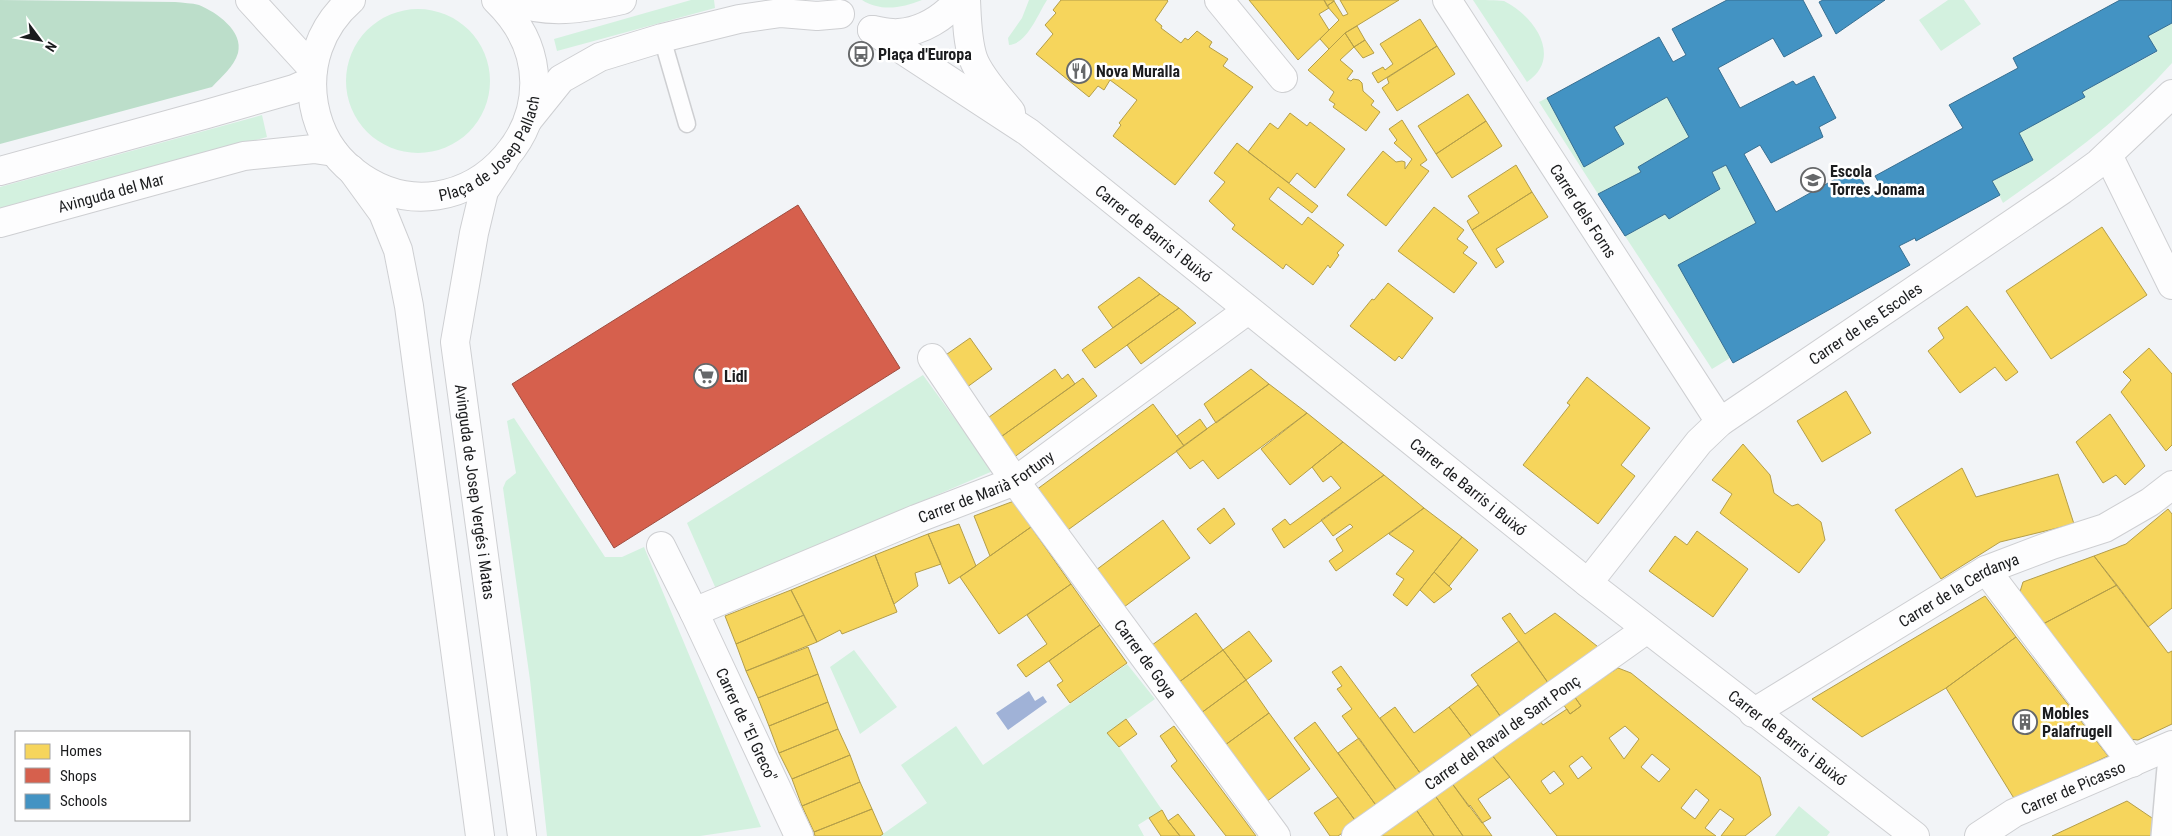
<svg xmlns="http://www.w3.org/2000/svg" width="2172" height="836" viewBox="0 0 2172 836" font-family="'Roboto Condensed',sans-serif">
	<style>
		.green { fill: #d3f1df }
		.forest { fill: #bcdeca }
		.water { fill: #a0b2d7 }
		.homes { fill: #f6d55c; stroke: #b49e49; fill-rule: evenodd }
		.shops { fill: #d6604d; stroke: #9e4c3f }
		.schools { fill: #4393c3; stroke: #376f92 }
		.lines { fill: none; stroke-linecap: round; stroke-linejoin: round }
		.service-casing { stroke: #cecfd2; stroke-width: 19 }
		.pedestrian-casing { stroke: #cecfd2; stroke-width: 28 }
		.minor-casing { stroke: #cecfd2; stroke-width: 30 }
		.tertiary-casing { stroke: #cecfd2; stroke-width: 30 }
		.secondary-casing { stroke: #cecfd2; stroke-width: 30 }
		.service { stroke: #fdfdfe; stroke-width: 16 }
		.pedestrian { stroke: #fdfdfe; stroke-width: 25 }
		.minor { stroke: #fdfdfe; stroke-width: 28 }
		.tertiary { stroke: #fdfdfe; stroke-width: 28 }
		.secondary { stroke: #fdfdfe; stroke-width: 28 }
		.labels { text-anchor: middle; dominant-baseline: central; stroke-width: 5; stroke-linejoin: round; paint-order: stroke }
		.poi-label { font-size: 16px; font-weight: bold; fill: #1b1c1e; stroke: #fff; text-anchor: start }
		.street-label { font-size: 16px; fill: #1b1c1e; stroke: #fff }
	</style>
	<rect width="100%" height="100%" fill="#f2f4f7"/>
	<path class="green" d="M691,0H714L715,8L557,51L554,39Z
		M862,0H922C902,8 881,12 862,0Z
		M1029,0H1047C1038,14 1027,44 1009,45L1008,38L1022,18Z
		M1473,0C1482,0 1497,0 1504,1C1535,16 1563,58 1527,82Z
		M1948,0H1964L1981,24L1941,51L1919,20Z
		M346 81a72 72 0 1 1 144 0a72 72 0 1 1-144 0Z
		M2172,23V63C2123,118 2063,161 2003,203L1992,181L2033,160L2019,133L2085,97L2082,92L2157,52L2148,36Z
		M1667,97L1689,137L1638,167L1641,172L1598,194L1539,102L1547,98L1584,167L1624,144L1614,127Z
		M262,115L267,137L0,208V187Z
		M1726,165L1756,223L1679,265L1730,358L1712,369L1625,236L1665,214L1669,219L1720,189L1712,172Z
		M923,375L993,471L716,589L687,523Z
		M514,418L605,557H622L644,547L761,827L700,836H547L530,680L503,488L506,481L516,473L507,421Z
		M854,650L897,707L860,734L830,667Z
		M1127,664L1155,699L1108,733L1119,747L1162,810L1138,825L1144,836H880L927,803L901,765L956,726L983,765Z
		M1799,806L1830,832L1827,836H1775Z"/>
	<path class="forest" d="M0,0L175,2C183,3 192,3 199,5C216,12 244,31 238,53C234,67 221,77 212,87L0,144Z"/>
	<path class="water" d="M1029,691L1035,701L1043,696L1047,702L1008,730L996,713Z"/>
	<path class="homes" d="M1061,0H1167L1168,1L1155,20L1162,26L1161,28L1181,43L1185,38L1188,40L1197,31L1212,42L1209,47L1228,59L1223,66L1253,87L1175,185L1113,136L1121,125L1119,123L1137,100L1110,80L1104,90L1098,86L1089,97L1036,54L1053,34L1045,25L1056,13L1053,10Z
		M1249,0H1324L1329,8L1319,14L1329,30L1298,60Z
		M1324,0H1334V1L1327,6Z
		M1340,0H1399L1345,33L1329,49L1320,39L1339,20L1327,6L1334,1L1343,16L1348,14Z
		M1420,19L1437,46L1378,83L1372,73L1383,67L1385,70L1393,64L1380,44Z
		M1357,26L1365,40L1354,47L1345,33Z
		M1345,33L1354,47L1340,60L1353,71L1347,79L1351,81L1353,79L1359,80L1362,83L1363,91L1374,101L1371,105L1380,112L1366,131L1333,107L1335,104L1329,100L1334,92L1308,70Z
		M1365,40L1374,53L1363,58L1354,47Z
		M1437,46L1455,74L1397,111L1382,88L1389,83L1387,78Z
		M1468,94L1486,121L1436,154L1418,126Z
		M1290,113L1307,126L1310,122L1345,149L1315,188L1297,173L1289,183L1248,152L1270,123L1278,129Z
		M1402,120L1427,160L1420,165L1429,171L1386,226L1347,195L1383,151L1396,162L1402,161L1405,162V169L1412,159L1394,143L1397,140L1389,129Z
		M1486,121L1502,146L1452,178L1436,154Z
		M1237,143L1318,206L1312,213L1278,187L1269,199L1302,225L1308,217L1344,245L1337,253L1339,255L1330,268L1328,265L1313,285L1286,264L1283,269L1232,229L1235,225L1209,201L1225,182L1214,173Z
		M1516,165L1532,192L1472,230L1467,221L1479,213L1468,196Z
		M1532,192L1548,217L1496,249L1504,262L1496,268L1472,230Z
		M1434,207L1464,230L1457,239L1468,247L1463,253L1477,263L1454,293L1398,251Z
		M2102,227L2147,295L2051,359L2006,291Z
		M1139,277L1160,294L1113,328L1098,307Z
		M1388,283L1433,318L1402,359L1399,356L1395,361L1350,326L1372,299L1374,300Z
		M1160,294L1179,308L1095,368L1082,350Z
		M1967,306L2018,372L2006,381L1995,367L1960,393L1928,351L1944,338L1938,328Z
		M1179,308L1196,323L1141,364L1127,345Z
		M970,338L992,369L963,390L940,359Z
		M2149,348L2172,374V445L2166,451L2121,392L2131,380L2123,372Z
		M1055,369L1062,379L1068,374L1075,384L998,439L985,420Z
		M1251,369L1269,384L1216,423L1204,404Z
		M1587,377L1650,428L1621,465L1635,476L1598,524L1523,465L1570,405L1567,403Z
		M1083,378L1097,396L1013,458L998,439Z
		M1269,384L1307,413L1218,479L1203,460L1190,469L1176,451Z
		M1846,391L1871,433L1822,462L1797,421Z
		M1153,404L1184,446L1065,532L1036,490Z
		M1307,413L1343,442L1290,485L1261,449Z
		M2110,414L2145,466L2125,485L2116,475L2103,483L2076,442Z
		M1200,419L1207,429L1184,446L1177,436Z
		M1343,442L1384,475L1284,548L1272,529L1285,519L1290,525L1341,488L1331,476L1323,482L1312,467Z
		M1743,444L1770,475L1774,493L1792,506L1798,504L1821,522L1825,540L1799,573L1720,513L1732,494L1712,480Z
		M1962,468L1976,497L2058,474L2074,524L2000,542L1941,579L1895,510Z
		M1384,475L1424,508L1336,571L1329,561L1343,551L1336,539L1353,527L1350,524L1333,536L1321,520Z
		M1014,501L1031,527L990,556L974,516Z
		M1224,508L1235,524L1210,544L1197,529Z
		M1424,508L1462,537L1407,606L1393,595L1404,579L1396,574L1414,551L1389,534Z
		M2168,509L2172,514V608L2148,627L2094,556L2126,544Z
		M1163,520L1190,558L1120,610L1092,573Z
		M959,524L976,566L949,584L928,534Z
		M1031,527L1071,584L999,634L960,577Z
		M1697,531L1748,569L1713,617L1649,571L1675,536L1687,545Z
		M928,534L941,564L915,573L918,586L894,604L875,555Z
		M1462,537L1478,550L1449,586L1434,572Z
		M875,555L897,612L842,634L840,630L817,642L791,590Z
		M2094,556L2117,585L2043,624L2019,595L2023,582Z
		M1434,572L1452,589L1434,603L1420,590Z
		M1071,584L1100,625L1026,677L1017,665L1047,644L1027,615Z
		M2117,585L2168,653L2172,651V724L2138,740L2129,739L2043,624Z
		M791,590L804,615L736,644L725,616Z
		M1985,596L2016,637L1946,688L1862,737L1812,699Z
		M1196,613L1223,650L1175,685L1148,648Z
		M1510,613L1525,634L1555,613L1602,650L1551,687L1502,618Z
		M804,615L817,642L746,671L736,644Z
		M1100,625L1127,663L1070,703L1057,685L1063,681L1049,661Z
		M1249,631L1272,661L1246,680L1223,650Z
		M2016,637L2108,756L2015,800L1946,688Z
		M1519,641L1551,687L1503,720L1471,675Z
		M808,647L818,674L758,698L746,671Z
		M1223,650L1246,680L1197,716L1175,685Z
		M1341,666L1423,777L1399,794L1342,716L1352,709L1337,689L1342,686L1332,672Z
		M1618,668L1631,673L1760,777L1771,815L1745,836H1721L1734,819L1720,809L1705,828L1716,836H1557L1491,754L1540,721L1543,725L1567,709L1570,714L1581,706L1574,696ZM1625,726L1639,739L1624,759L1609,738ZM1652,754L1670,769L1659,782L1641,767ZM1582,756L1592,768L1578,779L1569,766ZM1554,771L1564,784L1550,794L1541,781ZM1696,789L1709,800L1695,819L1681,808Z
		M818,674L828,702L769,726L758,698Z
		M1246,680L1269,713L1221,748L1197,716Z
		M1478,685L1503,720L1474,740L1449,707Z
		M1574,696L1581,706L1570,714L1563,704Z
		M828,702L838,729L779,753L769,726Z
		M1395,707L1414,733L1449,707L1474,740L1423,777L1380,718Z
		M1269,713L1310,769L1262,805L1221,748Z
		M1126,719L1137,734L1119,747L1107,733Z
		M1315,722L1378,808L1357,823L1294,738Z
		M1174,726L1245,821L1256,836H1226L1171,766L1177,761L1160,736Z
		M838,729L850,755L792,779L779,753Z
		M1359,738L1399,794L1378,808L1338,753Z
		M1491,754L1510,777L1478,799L1491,818L1482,823L1451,782Z
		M850,755L860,782L802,806L792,779Z
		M860,782L872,809L814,832L802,806Z
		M1451,782L1469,807L1470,805L1492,836H1463L1434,794Z
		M1434,794L1463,836H1434L1415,808Z
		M1338,797L1357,823L1338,836H1330L1314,813Z
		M2127,801L2155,820L2153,836H2052Z
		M1415,808L1434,836H1378Z
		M872,809L883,834L880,836H815L814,832Z
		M1162,810L1168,821L1180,836H1161L1149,818Z
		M1178,814L1195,836H1180L1168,821Z"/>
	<path class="shops" d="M798,205L900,368L614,548L512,384Z"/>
	<path class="schools" d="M1727,0H1803L1822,36L1784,57L1773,38L1718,68L1740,108L1793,81L1796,85L1814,76L1836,118L1819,127L1823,137L1771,163L1760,145L1744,154L1776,212L1855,168L1871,196L1883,190L1875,176L1963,128L1949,105L2018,68L2013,58L2120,0H2172V23L2148,36L2157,51L2082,92L2085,97L2019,133L2033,160L1992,181L2000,195L1916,241L1915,238L1899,246L1910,265L1733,363L1678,265L1756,223L1726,165L1712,172L1720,189L1669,219L1665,214L1625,236L1598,194L1641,172L1638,167L1689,137L1667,97L1614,127L1624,144L1584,167L1547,98L1659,37L1673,62L1686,55L1672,29Z
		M1823,0H1885L1836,34L1819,2Z"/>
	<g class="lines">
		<defs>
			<path id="service" d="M662,38L687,124"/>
			<path id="pedestrian" d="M2164,836L2172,745"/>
			<g id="minor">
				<path d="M1219,0L1283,78"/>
				<path id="s1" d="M1447,0L1720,422"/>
				<path d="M2108,155L2172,285"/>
				<path id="s2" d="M932,358L1015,481L1276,836"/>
				<path id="s3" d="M661,546L694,612L799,836"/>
				<path d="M1986,570L2132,763"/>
				<path id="s4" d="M1588,583L1699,442L1720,422L2062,190L2099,163L2172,94"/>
				<path id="s5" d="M694,612L916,519L1015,481L1248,310"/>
				<path id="s6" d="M1753,713L1986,570L2052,545L2105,528L2150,502L2172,485"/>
				<path id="s7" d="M1356,836L1647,629"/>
				<path id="s8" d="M1979,836L2014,813L2172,745"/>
			</g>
			<g id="tertiary">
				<path d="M250,0L313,69"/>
				<path d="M509,0C547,15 583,9 622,0"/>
				<path d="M966,0C967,19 967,40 973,58C979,76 999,97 1011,112"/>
				<path id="s9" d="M872,30L1028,132L1588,583L1915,836"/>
				<path d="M872,30C880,31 890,34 899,33C923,31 944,17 959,0"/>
				<path d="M528,120L561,79L600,57L662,38L739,19L781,13L817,16L840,14"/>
				<path id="s10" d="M504,161L484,191L474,233L455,342L522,836"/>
				<path d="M351,169L383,213L398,250L409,306L480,836"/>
			</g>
			<g id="secondary">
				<path id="s11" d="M351,0C320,27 307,66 314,105C319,132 333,156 354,172C463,257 603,103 496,0"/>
				<path d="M0,171L207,114L294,89L312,81"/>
				<path id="s12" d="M0,223L244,156L314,149L334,152"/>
			</g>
		</defs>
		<use href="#service" class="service-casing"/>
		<use href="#pedestrian" class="pedestrian-casing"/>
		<use href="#minor" class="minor-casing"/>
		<use href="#tertiary" class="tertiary-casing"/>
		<use href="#secondary" class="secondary-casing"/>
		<use href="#service" class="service"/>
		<use href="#pedestrian" class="pedestrian"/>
		<use href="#minor" class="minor"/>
		<use href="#tertiary" class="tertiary"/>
		<use href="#secondary" class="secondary"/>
	</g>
	<defs>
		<symbol id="bus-ring" viewBox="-11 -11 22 22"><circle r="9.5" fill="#fff" stroke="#66686a" stroke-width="1.5"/><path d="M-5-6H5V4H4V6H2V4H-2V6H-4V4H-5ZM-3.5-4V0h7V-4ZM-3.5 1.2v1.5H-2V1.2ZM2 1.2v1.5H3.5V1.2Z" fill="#66686a"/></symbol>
		<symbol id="restaurant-ring" viewBox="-11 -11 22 22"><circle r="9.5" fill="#fff" stroke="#66686a" stroke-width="1.5"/><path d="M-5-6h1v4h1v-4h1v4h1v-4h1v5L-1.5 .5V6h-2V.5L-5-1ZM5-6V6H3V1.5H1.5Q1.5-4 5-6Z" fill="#66686a"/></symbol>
		<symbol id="school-ring" viewBox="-11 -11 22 22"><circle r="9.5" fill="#fff" stroke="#66686a" stroke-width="1.5"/><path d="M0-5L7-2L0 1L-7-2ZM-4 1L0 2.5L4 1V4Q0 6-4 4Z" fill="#66686a"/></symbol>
		<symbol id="supermarket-ring" viewBox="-11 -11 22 22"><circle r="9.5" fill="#fff" stroke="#66686a" stroke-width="1.5"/><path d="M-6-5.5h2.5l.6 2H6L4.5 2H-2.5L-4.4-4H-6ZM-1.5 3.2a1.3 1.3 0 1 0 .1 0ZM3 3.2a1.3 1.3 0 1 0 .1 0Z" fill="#66686a"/></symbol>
		<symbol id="building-ring" viewBox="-11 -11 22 22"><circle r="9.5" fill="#fff" stroke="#66686a" stroke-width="1.5"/><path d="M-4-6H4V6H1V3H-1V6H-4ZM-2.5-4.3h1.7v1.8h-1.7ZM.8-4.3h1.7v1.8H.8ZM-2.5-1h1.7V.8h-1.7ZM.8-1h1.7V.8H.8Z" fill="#66686a"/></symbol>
	</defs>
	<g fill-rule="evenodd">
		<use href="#bus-ring" x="847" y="40" width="28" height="28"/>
		<use href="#restaurant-ring" x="1065" y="57" width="28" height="28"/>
		<use href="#school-ring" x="1799" y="166" width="28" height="28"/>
		<use href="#supermarket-ring" x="692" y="362" width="28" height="28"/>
		<use href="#building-ring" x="2011" y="708" width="28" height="28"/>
	</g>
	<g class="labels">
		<g class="poi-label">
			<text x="878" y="54">Plaça d'Europa</text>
			<text x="1096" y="71">Nova Muralla</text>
			<text x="1830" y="171">Escola<tspan x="1830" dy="18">Torres Jonama</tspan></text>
			<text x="724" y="376">Lidl</text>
			<text x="2042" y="713">Mobles<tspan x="2042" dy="18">Palafrugell</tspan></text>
		</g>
		<g class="street-label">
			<text stroke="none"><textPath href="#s11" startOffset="360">Plaça de Josep Pallach</textPath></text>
			<text stroke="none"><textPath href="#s12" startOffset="115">Avinguda del Mar</textPath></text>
			<text stroke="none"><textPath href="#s1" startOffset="251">Carrer dels Forns</textPath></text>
			<text stroke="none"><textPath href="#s9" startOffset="348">Carrer de Barris i Buixó</textPath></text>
			<text stroke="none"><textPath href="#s4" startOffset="384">Carrer de les Escoles</textPath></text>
			<text stroke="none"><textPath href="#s5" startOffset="318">Carrer de Marià Fortuny</textPath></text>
			<text stroke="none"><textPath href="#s9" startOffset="752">Carrer de Barris i Buixó</textPath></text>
			<text stroke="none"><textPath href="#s10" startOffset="341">Avinguda de Josep Vergés i Matas</textPath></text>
			<text stroke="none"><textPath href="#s6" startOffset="240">Carrer de la Cerdanya</textPath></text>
			<text stroke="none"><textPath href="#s2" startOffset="369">Carrer de Goya</textPath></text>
			<text stroke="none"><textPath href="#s3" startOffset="198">Carrer de "El Greco"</textPath></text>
			<text stroke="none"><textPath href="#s7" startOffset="179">Carrer del Raval de Sant Ponç</textPath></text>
			<text stroke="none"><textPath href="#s9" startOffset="1158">Carrer de Barris i Buixó</textPath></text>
			<text stroke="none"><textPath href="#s8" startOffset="106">Carrer de Picasso</textPath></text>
		</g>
	</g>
	<rect x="15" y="731" width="175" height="90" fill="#ffffff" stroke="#a4a4a5"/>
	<rect x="25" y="744" width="25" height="15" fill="#f6d55c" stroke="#a4a4a5"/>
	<text x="60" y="756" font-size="15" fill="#1b1c1e">Homes</text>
	<rect x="25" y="768" width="25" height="15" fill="#d6604d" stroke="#a4a4a5"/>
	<text x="60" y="781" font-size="15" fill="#1b1c1e">Shops</text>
	<rect x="25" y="794" width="25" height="15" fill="#4393c3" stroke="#a4a4a5"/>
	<text x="60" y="806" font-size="15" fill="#1b1c1e">Schools</text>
	<g transform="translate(40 40) rotate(122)" stroke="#ffffff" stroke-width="4" paint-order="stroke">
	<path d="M0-4L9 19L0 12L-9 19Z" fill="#1b1c1e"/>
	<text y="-8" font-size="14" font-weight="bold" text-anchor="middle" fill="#1b1c1e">N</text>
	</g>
</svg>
